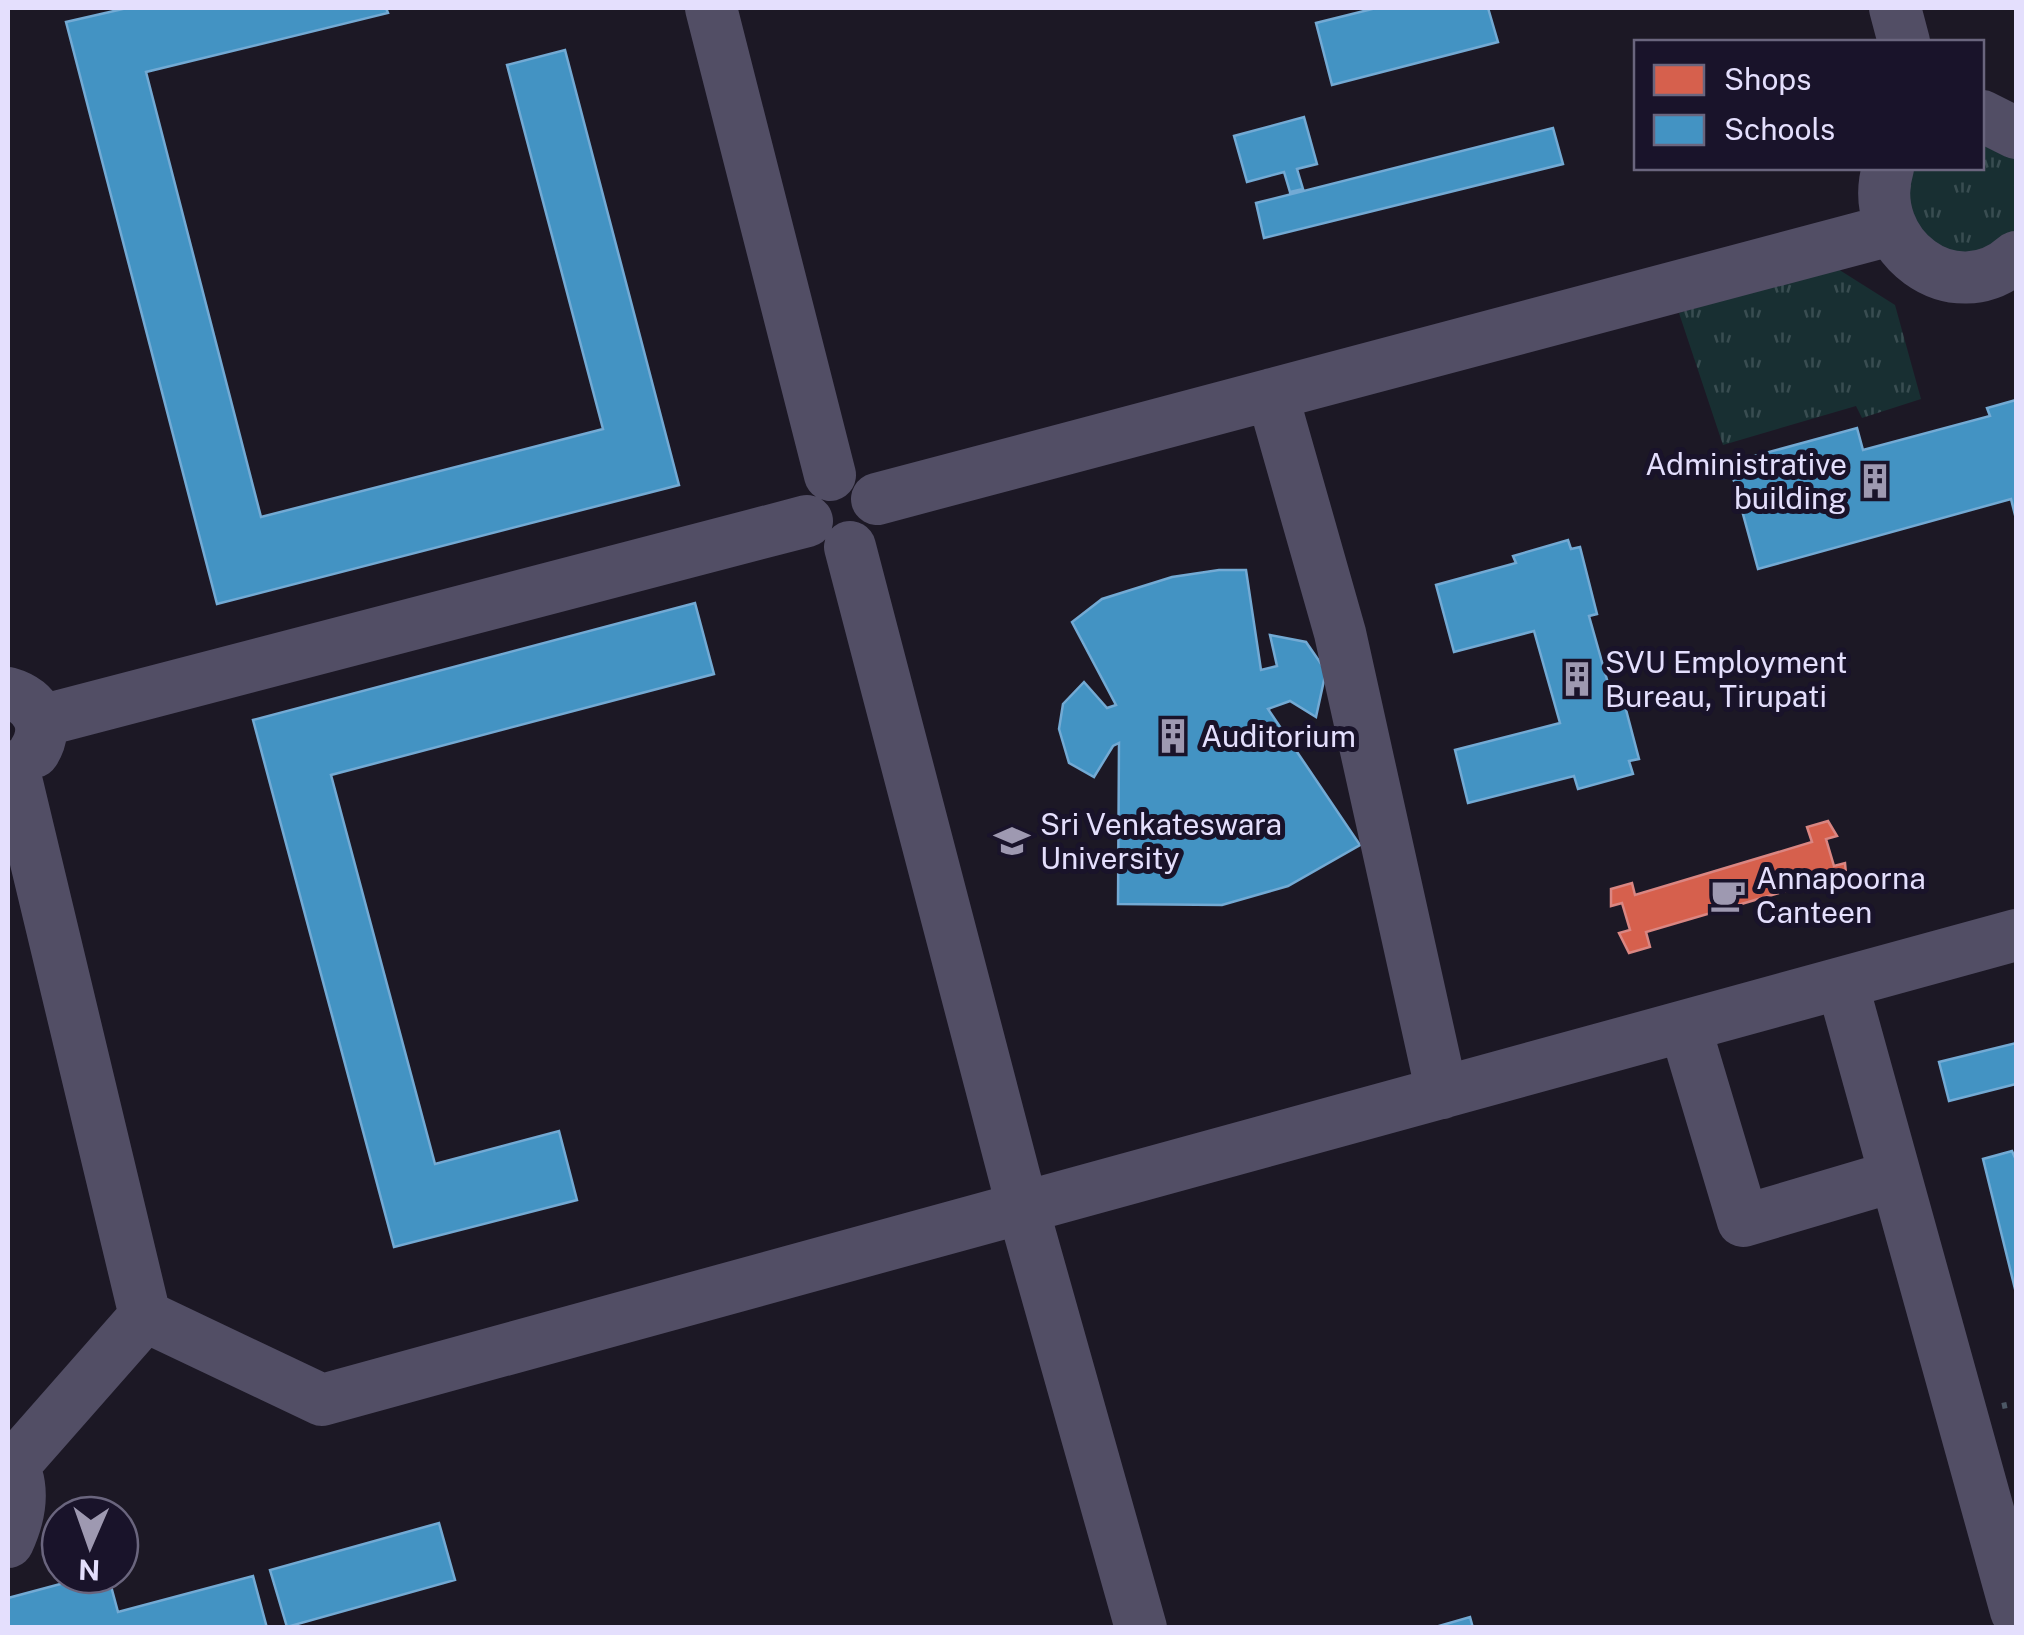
<svg xmlns="http://www.w3.org/2000/svg" width="2024" height="1635" viewBox="0 0 2024 1635" font-family="'Public Sans',sans-serif">
	<style>
		.grass { fill: url(#grass-tufts) }
		.shops { fill: #d6604d; stroke: #da8682; stroke-width: 2.5 }
		.schools { fill: #4393c3; stroke: #73aad4; stroke-width: 2.5 }
		.lines { fill: none; stroke-linecap: round; stroke-linejoin: round }
		.path { stroke: #4c5765; stroke-width: 6; stroke-dasharray: 5 8; stroke-linecap: butt }
		.minor { stroke: #524e65; stroke-width: 52 }
		.labels { text-anchor: middle; dominant-baseline: central; stroke-width: 10; stroke-linejoin: round; paint-order: stroke }
		.poi-label { font-size: 30px; fill: #e4dffd; stroke: #19132a; text-anchor: start }
	</style>
	<defs>
		<pattern id="grass-tufts" width="24" height="20" patternUnits="userSpaceOnUse" patternTransform="scale(2.5)"><rect width="24" height="20" fill="#182f32"/><path d="M3 7l-1-3M5 7V3M7 7l1-3M15 17l-1-3M17 17v-4M19 17l1-3" fill="none" stroke="#394d51"/></pattern>
	</defs>
	<rect width="100%" height="100%" fill="#1c1825"/>
	<path class="grass" d="M1982,127L2016,148V239L1982,262L1916,245L1899,168H1982Z
		M1830,264L1895,305L1921,399L1862,418L1856,406L1723,445L1679,313Z"/>
	<path class="shops" d="M1828,821L1837,836L1826,839L1834,866L1845,863L1847,885L1826,891L1823,880L1646,932L1650,947L1629,953L1619,933L1630,930L1622,903L1611,906V889L1632,883L1635,895L1812,842L1807,827Z"/>
	<path class="schools" d="M127,8H386L388,13L146,72L261,517L603,429L507,65L565,50L679,485L217,604L66,22Z
		M1376,8H1488L1498,42L1332,85L1316,23Z
		M1304,117L1317,164L1297,169L1303,189L1290,192L1284,172L1247,182L1234,136Z
		M1553,128L1563,164L1264,238L1256,203Z
		M2016,400V519L2011,499L1758,569L1729,463L1857,428L1863,450L1990,416L1987,408Z
		M1568,540L1571,549L1580,547L1597,614L1589,616L1615,708L1625,706L1639,759L1629,761L1633,774L1578,789L1574,776L1468,803L1455,750L1560,723L1534,631L1454,652L1436,585L1516,563L1513,556Z
		M1219,570H1246L1261,670L1277,666L1270,635L1306,642L1326,671L1316,717L1290,701L1268,709L1360,845L1288,886L1222,905L1118,904L1119,743L1113,746L1094,777L1069,763L1059,729L1063,704L1084,682L1107,708L1116,705L1072,622L1102,599L1172,577Z
		M695,603L714,674L331,775L435,1164L559,1131L577,1200L394,1247L253,720Z
		M2016,1043V1084L1949,1101L1939,1062Z
		M2012,1151L2016,1160V1293L1983,1159Z
		M439,1523L455,1580L287,1627L270,1570Z
		M94,1575H108L118,1612L253,1576L267,1628H8V1598Z
		M1470,1617L1473,1628H1432Z"/>
	<g class="lines">
		<path class="path" d="M2002,1406L2016,1403"/>
		<path class="minor" d="M711,8L830,475
			M1895,8L1904,42
			M1982,116L2016,133
			M1888,168C1865,245 1953,313 2016,257
			M1272,394L1340,633L1442,1093
			M877,499L1890,230
			M850,547L1023,1209L1141,1628
			M8,693C36,701 51,725 34,752
			M41,721L807,521
			M13,766L145,1316L322,1400L2016,935
			M1842,983L2016,1611
			M1685,1027L1743,1221L1895,1176
			M8,1457C26,1484 21,1514 8,1542
			M13,1466L145,1316"/>
	</g>
	<defs>
		<symbol id="building-bare" viewBox="-9 -9 18 18"><path d="M-4-6H4V6H1V3H-1V6H-4ZM-2.5-4.3h1.7v1.8h-1.7ZM.8-4.3h1.7v1.8H.8ZM-2.5-1h1.7V.8h-1.7ZM.8-1h1.7V.8H.8Z" fill="#9e99b1" stroke="#19132a" stroke-width="2.5" paint-order="stroke"/></symbol>
		<symbol id="university-bare" viewBox="-9 -9 18 18"><path d="M0-5L7-2L0 1L-7-2ZM-4 1L0 2.5L4 1V4Q0 6-4 4Z" fill="#9e99b1" stroke="#19132a" stroke-width="2.5" paint-order="stroke"/></symbol>
		<symbol id="cafe-bare" viewBox="-9 -9 18 18"><path d="M-5.5-4.5H6V0H3Q3 3.5 0 3.5H-2.5Q-5.5 3.5-5.5 0ZM3-3.2v2h1.7v-2ZM-6 4.5H4V6H-6Z" fill="#9e99b1" stroke="#19132a" stroke-width="2.5" paint-order="stroke"/></symbol>
	</defs>
	<g fill-rule="evenodd">
		<use href="#building-bare" x="1850" y="456" width="50" height="50"/>
		<use href="#building-bare" x="1552" y="654" width="50" height="50"/>
		<use href="#building-bare" x="1148" y="711" width="50" height="50"/>
		<use href="#university-bare" x="987" y="816" width="50" height="50"/>
		<use href="#cafe-bare" x="1703" y="870" width="50" height="50"/>
	</g>
	<g class="labels">
		<g class="poi-label">
			<text x="1847" y="464" text-anchor="end">Administrative<tspan x="1847" dy="34">building</tspan></text>
			<text x="1605" y="662">SVU Employment<tspan x="1605" dy="34">Bureau, Tirupati</tspan></text>
			<text x="1201" y="736">Auditorium</text>
			<text x="1040" y="824">Sri Venkateswara<tspan x="1040" dy="34">University</tspan></text>
			<text x="1756" y="878">Annapoorna<tspan x="1756" dy="34">Canteen</tspan></text>
		</g>
	</g>
	<rect width="2024" height="1635" fill="none" stroke="#e4dffd" stroke-width="20"/>
	<rect x="1634" y="40" width="350" height="130" fill="#19132a" stroke="#6a657e" stroke-width="2.5"/>
	<rect x="1654" y="65" width="50" height="30" fill="#d6604d" stroke="#6a657e" stroke-width="2.5"/>
	<text x="1724" y="90" font-size="30" fill="#e4dffd">Shops</text>
	<rect x="1654" y="115" width="50" height="30" fill="#4393c3" stroke="#6a657e" stroke-width="2.5"/>
	<text x="1724" y="140" font-size="30" fill="#e4dffd">Schools</text>
	<g transform="translate(90 1545) rotate(182)"><circle r="48" fill="#19132a" stroke="#6a657e" stroke-width="2.5"/>
	<path d="M0-8L18 38L0 25L-18 38Z" fill="#9e99b1"/>
	<text y="-15" font-size="28" font-weight="bold" text-anchor="middle" fill="#e4dffd">N</text>
	</g>
</svg>
